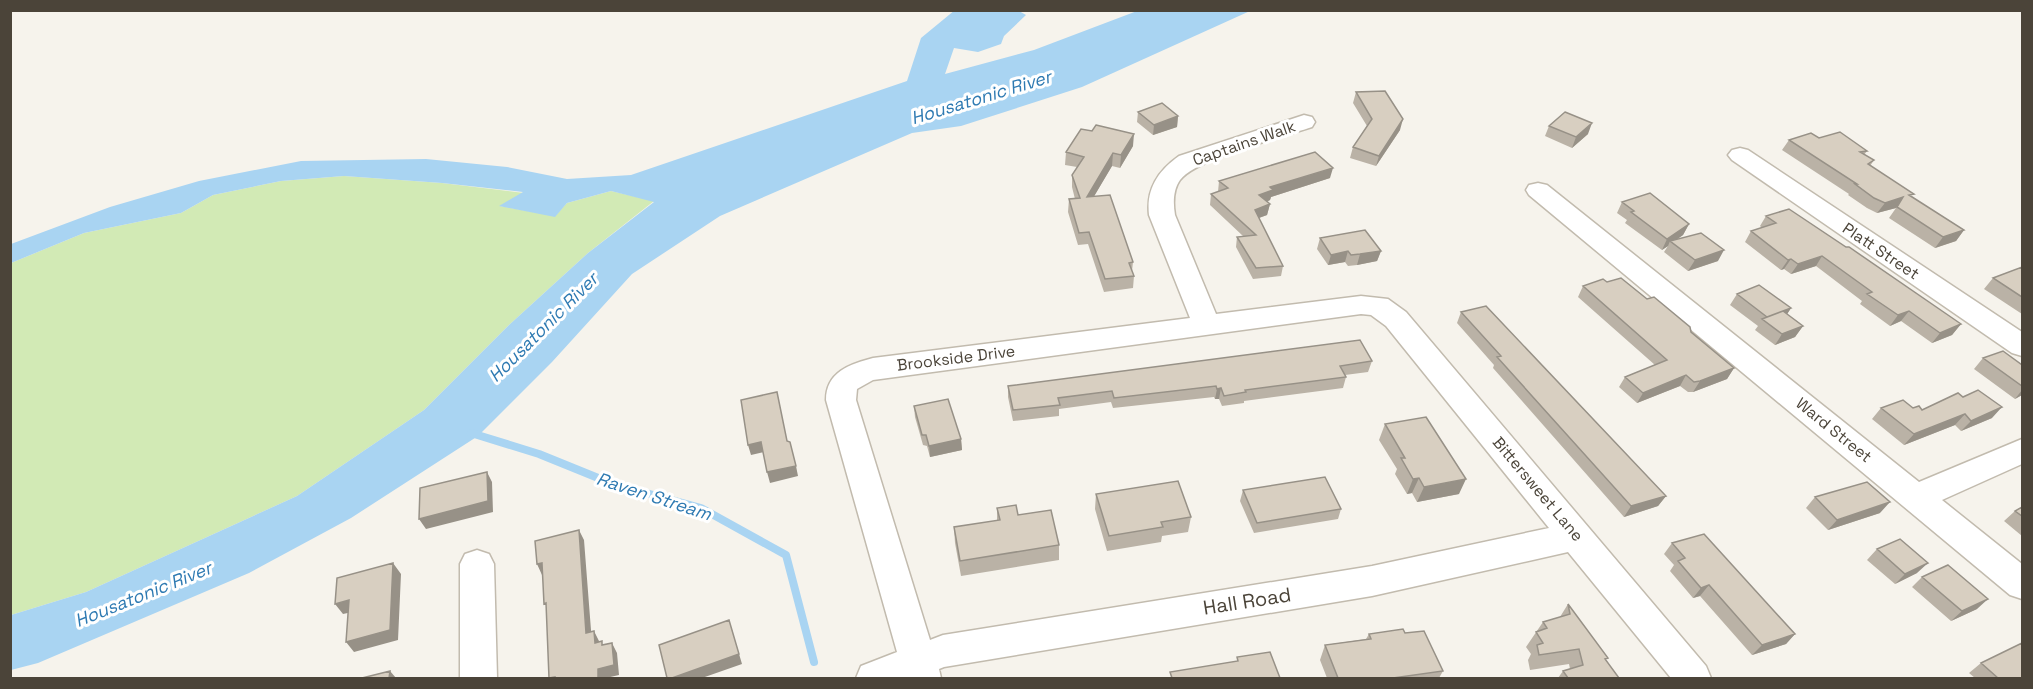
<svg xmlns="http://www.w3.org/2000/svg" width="2033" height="689" viewBox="0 0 2033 689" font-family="'Space Grotesk',sans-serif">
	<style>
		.green { fill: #d2eab5 }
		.water { fill: #a9d4f2 }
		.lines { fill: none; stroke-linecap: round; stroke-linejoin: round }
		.stream { stroke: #a9d4f2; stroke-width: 8 }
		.minor-casing { stroke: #c2bbae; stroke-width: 3 }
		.minor { fill: #fff; fill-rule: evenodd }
		.wall { fill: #bab2a6 }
		.shaded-wall { fill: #979187 }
		.building { fill: #d8cfc1; stroke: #979187; stroke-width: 1.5 }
		.labels { text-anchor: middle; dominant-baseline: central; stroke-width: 6; stroke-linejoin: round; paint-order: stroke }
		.street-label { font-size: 16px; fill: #4b4439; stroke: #fff }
		.water-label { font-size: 18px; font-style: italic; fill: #2e7ab2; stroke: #fff }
		.near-street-label { font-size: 20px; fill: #4b4439; stroke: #fff }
	</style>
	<rect width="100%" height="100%" fill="#f6f3ec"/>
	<path class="green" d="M344,176L442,183L524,193L500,206L555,216L567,203L611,191L654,201L588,253L509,325L424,410L297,496L86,592L11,615V263L84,233L181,213L213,195L281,181Z"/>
	<path class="water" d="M955,10L1019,11L1026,15L1004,36L1001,44L978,52L954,48L945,74L1034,50L1137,11H1250L1082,87L961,126L912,133L720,216L632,274L552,362L478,436L351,518L249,573L38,663L11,670V615L86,592L297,496L424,410L509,325L588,253L654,202L611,191L567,203L555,217L499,206L523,192L442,183L344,176L281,181L213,195L181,213L84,233L11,263V244L110,207L199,181L301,161L426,159L507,167L567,179L631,175L907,81L921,38Z"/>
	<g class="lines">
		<path class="stream" d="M471,433L539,454L613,484L701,508L786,555L814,662"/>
		<defs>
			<path id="minor" d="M1304,115L1312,117L1315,122L1312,127C1283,137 1197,158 1180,180C1173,190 1173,203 1175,215L1216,314L1361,296L1388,299L1406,312L1706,666L1711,678H1671L1568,552L1372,596L944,667L939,669L941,678H856L861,666L897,652L826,400C826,372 850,364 873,358L1190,318L1149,215C1146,189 1158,171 1179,156ZM1361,314L1371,315L1386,326L1549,528L1372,566L943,635L930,640L856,400L857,389L873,380Z
				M1740,148L1748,150L2022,332V356L2012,353L1732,160L1728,155L1732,150Z
				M1538,183L1547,185L1919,482L2022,439V464L1942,500L2022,564V599L2010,595L1529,195L1526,190L1529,185Z
				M477,550L489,554L494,564L497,678H460V564L465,554Z"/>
		</defs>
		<use href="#minor" class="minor-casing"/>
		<use href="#minor" class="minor"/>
	</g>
	<path class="wall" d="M1356,92L1400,130L1376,166L1350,158L1353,147L1367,126L1353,103Z
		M1138,112L1178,116L1177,127L1153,135L1137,122Z
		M1549,126L1588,134L1572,148L1545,136Z
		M1819,138L1867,151L1864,155L1874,160L1870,166L1912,197L1964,230L1956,241L1935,248L1889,218L1896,208L1877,213L1867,208L1848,195L1849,194L1782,150L1789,140Z
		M1133,146L1120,168L1112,166L1094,196L1133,262L1132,271L1134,276L1133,288L1104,292L1088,244L1078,245L1068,212L1069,199H1075L1072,187V175L1077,167L1065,165L1066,152Z
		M1330,178L1271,197L1270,200L1267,202L1270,204L1267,215L1259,218L1283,266L1281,276L1253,279L1236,247L1237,237L1243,236L1210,205L1211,194L1218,192L1219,181Z
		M1622,202L1689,224L1683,235L1677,239L1718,261L1688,271L1664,252L1668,246L1662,250L1625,223L1627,220L1617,213Z
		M1766,216L1961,324L1952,335L1932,343L1901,321L1890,326L1860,304L1862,301L1816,266L1791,274L1784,269L1781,270L1745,242L1751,231L1762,228L1760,226Z
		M1320,238L1381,251L1377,261L1357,265L1348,266L1345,262L1328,265L1317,249Z
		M2022,267V314L1984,289L1993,278Z
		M1607,282L1647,299L1691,332L1734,368L1727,379L1693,392H1688L1680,386L1637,403L1619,387L1625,377L1655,365L1578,297L1583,286Z
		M1737,294L1791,308L1787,314L1803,326L1795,337L1775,345L1755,330L1758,326L1730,305Z
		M1461,312L1666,496L1658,506L1624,517L1493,368L1494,365L1457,323Z
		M1983,358L2022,365V395L2015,399L1974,369Z
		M1372,361L1368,372L1345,375L1346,377L1343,388L1244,401V403L1222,406L1219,399H1215L1214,397L1113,408L1111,402L1059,409V416L1013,421L1008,397V386Z
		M1958,393L1992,418L1961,431L1955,425L1904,445L1872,419L1881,408H1913L1922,410Z
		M914,406L961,439L962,450L930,457L927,446L923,445L915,417Z
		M1385,424L1459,494L1417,502L1412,493L1407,494L1395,474L1397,469L1379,440Z
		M1243,490L1341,509L1338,519L1254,533L1240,501Z
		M1096,494L1191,517L1188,532L1162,536L1161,542L1107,551L1095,509Z
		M1815,497L1880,513L1828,530L1806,508Z
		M2022,507V536L2004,521L2015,511Z
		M997,508L1018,515L1059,545V560L961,576L955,543L954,527L997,521Z
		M1672,543L1795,634L1786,644L1752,655L1700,596L1693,598L1670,571L1674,565L1664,554Z
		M1877,549L1917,573L1895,584L1867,560Z
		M1922,577L1977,609L1951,621L1912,587Z
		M1568,604L1606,660L1619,678H1558L1563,671L1570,669L1569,664L1530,670L1528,660L1531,654L1526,647L1543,622L1560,617Z
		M1405,633L1443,671L1439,678H1327L1320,660L1325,645L1366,639L1369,634Z
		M1981,663L2022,678H1975L1969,673Z"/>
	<path class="shaded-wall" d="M1178,116L1177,127L1153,135L1154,125Z
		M1403,119L1400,130L1376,166L1379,156Z
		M1592,123L1588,134L1572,148L1576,137Z
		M1134,134L1133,146L1120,168L1121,155Z
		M1113,153L1112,166L1086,210L1087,197Z
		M1333,168L1330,178L1271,197L1270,200L1257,206L1259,195L1270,187Z
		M1903,197L1896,208L1877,213L1885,203Z
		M1270,204L1267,215L1253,220L1255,210Z
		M1689,224L1683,235L1672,243L1670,241L1668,246L1662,250L1667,239Z
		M1964,230L1956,241L1935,248L1943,237Z
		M1724,250L1718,261L1688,271L1695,260Z
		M1348,251L1345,262L1328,265L1331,255Z
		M1381,251L1377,261L1357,265L1360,254Z
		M1822,256L1816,266L1791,274L1798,264Z
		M1791,259L1784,269L1781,270L1788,260Z
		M1791,308L1784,319L1767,317Z
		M1909,311L1901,321L1890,326L1898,315Z
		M1961,324L1952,335L1932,343L1940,333Z
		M1803,326L1795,337L1775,345L1782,334Z
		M1734,368L1727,379L1693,392L1700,381Z
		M1686,375L1680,386L1637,403L1643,393Z
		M1221,388L1219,399H1215L1217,389Z
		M2022,390V395L2015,399Z
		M2002,407L1992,418L1961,431L1971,421Z
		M1965,414L1955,425L1904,445L1914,434Z
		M961,439L962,450L930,457L929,446Z
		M761,442L764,452L751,455L748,445Z
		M796,466L798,476L770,483L767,472Z
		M487,472L492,482L493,512L426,529L419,519Z
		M1419,478L1412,493L1407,494L1413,479Z
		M1466,479L1459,494L1417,502L1424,487Z
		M1666,496L1658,506L1624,517L1631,506Z
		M1890,502L1880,513L1828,530L1837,520Z
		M579,530L584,540L592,643L586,633Z
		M393,563L401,574L398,640L354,652L346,642Z
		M542,563V575L537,564Z
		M1928,563L1917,573L1895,584L1905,574Z
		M1709,585L1700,596L1693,598L1701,588Z
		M1988,599L1977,609L1951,621L1962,611Z
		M349,600L357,611L343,614L335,604Z
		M732,630L742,664L702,678H672Z
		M594,631L599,641L600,653L595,643Z
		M1795,634L1786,644L1752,655L1762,645Z
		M612,643L617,653L619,675L606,678H598V669Z
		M390,671L396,678H389Z"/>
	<path class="building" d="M1385,91L1403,119L1379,156L1353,147L1372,119L1356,92Z
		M1162,103L1178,116L1154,125L1138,112Z
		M1565,112L1592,123L1576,137L1549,126Z
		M1096,125L1134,134L1121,155L1113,153L1087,197L1110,195L1133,262L1129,263L1134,276L1105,279L1089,232L1079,233L1069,199L1080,198L1072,175L1084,157L1066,152L1081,129L1092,131Z
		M1840,132L1867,151L1860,152L1874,160L1868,164L1914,194L1909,195L1964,230L1943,237L1897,207L1903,197L1885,203L1874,198L1855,184H1857L1789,140L1811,133L1819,138Z
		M1315,152L1333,168L1270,187L1273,190L1259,195L1270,204L1255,210L1283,266L1256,268L1237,237L1256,235L1211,194L1228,188L1219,181Z
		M1650,193L1689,224L1667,239L1631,212L1634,211L1622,202Z
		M1789,209L1846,247H1849L1961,324L1940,333L1909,311L1898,315L1867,294L1872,292L1822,256L1798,264L1791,259L1788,260L1751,231L1776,223L1766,216Z
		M1365,230L1381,251L1360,254L1351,255L1348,251L1331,255L1320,238Z
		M1701,233L1724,250L1695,260L1670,241Z
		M2022,267V297L1993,278Z
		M1621,278L1647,299L1654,297L1690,327L1691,332L1734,368L1700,381L1694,382L1686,375L1643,393L1625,377L1667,360L1583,286L1603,279L1607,282Z
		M1759,285L1791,308L1767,317L1737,294Z
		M1486,306L1666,496L1631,506L1497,357L1501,356L1461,312Z
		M1783,311L1803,326L1782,334L1762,319Z
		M1360,340L1372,361L1340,366L1346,377L1245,390L1246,392L1224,396L1221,388L1217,389L1216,386L1114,398L1112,391L1058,398L1060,405L1013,410L1008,386Z
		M2003,351L2022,365V386L1983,358Z
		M1978,390L2002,407L1971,421L1965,414L1914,434L1881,408L1903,400L1913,408L1919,406L1922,410L1958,393L1963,397Z
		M777,392L787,441L790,442L796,466L767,472L761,442L748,445L741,400Z
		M948,399L961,439L929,446L926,435H922L914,406Z
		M1426,417L1466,479L1424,487L1419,478L1413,479L1401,458H1405L1385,424Z
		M487,472L488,501L419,519L420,488Z
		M1325,477L1341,509L1257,523L1243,490Z
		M1178,481L1191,517L1161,522L1163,527L1109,536L1096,494Z
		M1867,482L1890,502L1837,520L1815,497Z
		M1016,505L1018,515L1051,510L1059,545L960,561L954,527L1000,520L997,508Z
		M2022,507V516L2015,511Z
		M579,530L586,633L594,631L595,643L602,641V645L612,643L614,665L598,669V678H555V677L549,678L546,603L544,604L542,563L537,564L535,541Z
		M1704,534L1795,634L1762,645L1709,585L1701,588L1678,561L1685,558L1672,543Z
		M1900,539L1928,563L1905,574L1877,549Z
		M393,563L390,630L346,642L349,600L335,604L337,578Z
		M1948,565L1988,599L1962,611L1922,577Z
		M1568,604L1608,658L1605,659L1619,678H1568L1563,671L1583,665L1579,649L1539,655L1537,645L1543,643L1536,632L1547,628L1543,622L1570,614Z
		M729,620L739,654L672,678H667L659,645Z
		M1403,629L1405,633L1424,631L1443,671L1393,678H1338L1325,645L1371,639L1369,634Z
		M2022,643V678H1998L1981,663Z
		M1270,652L1280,678H1172L1170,672L1238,661L1237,657Z
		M390,671L389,678H362Z"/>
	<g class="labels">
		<g class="street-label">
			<text transform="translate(1244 143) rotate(-19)">Captains Walk</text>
			<text transform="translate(1881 251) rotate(34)">Platt Street</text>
			<text transform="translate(956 358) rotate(-7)">Brookside Drive</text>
			<text transform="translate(1834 430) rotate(39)">Ward Street</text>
			<text transform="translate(1538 489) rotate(50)">Bittersweet Lane</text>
		</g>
		<g class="water-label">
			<text transform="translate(981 97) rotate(-17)">Housatonic River</text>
			<text transform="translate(543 327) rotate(-45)">Housatonic River</text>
			<text transform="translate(654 496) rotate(18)">Raven Stream</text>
			<text transform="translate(143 594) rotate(-22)">Housatonic River</text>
		</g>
		<g class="near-street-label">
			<text transform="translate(1247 601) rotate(-9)">Hall Road</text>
		</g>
	</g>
	<rect width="2033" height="689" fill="none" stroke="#4b4439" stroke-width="24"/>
</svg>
